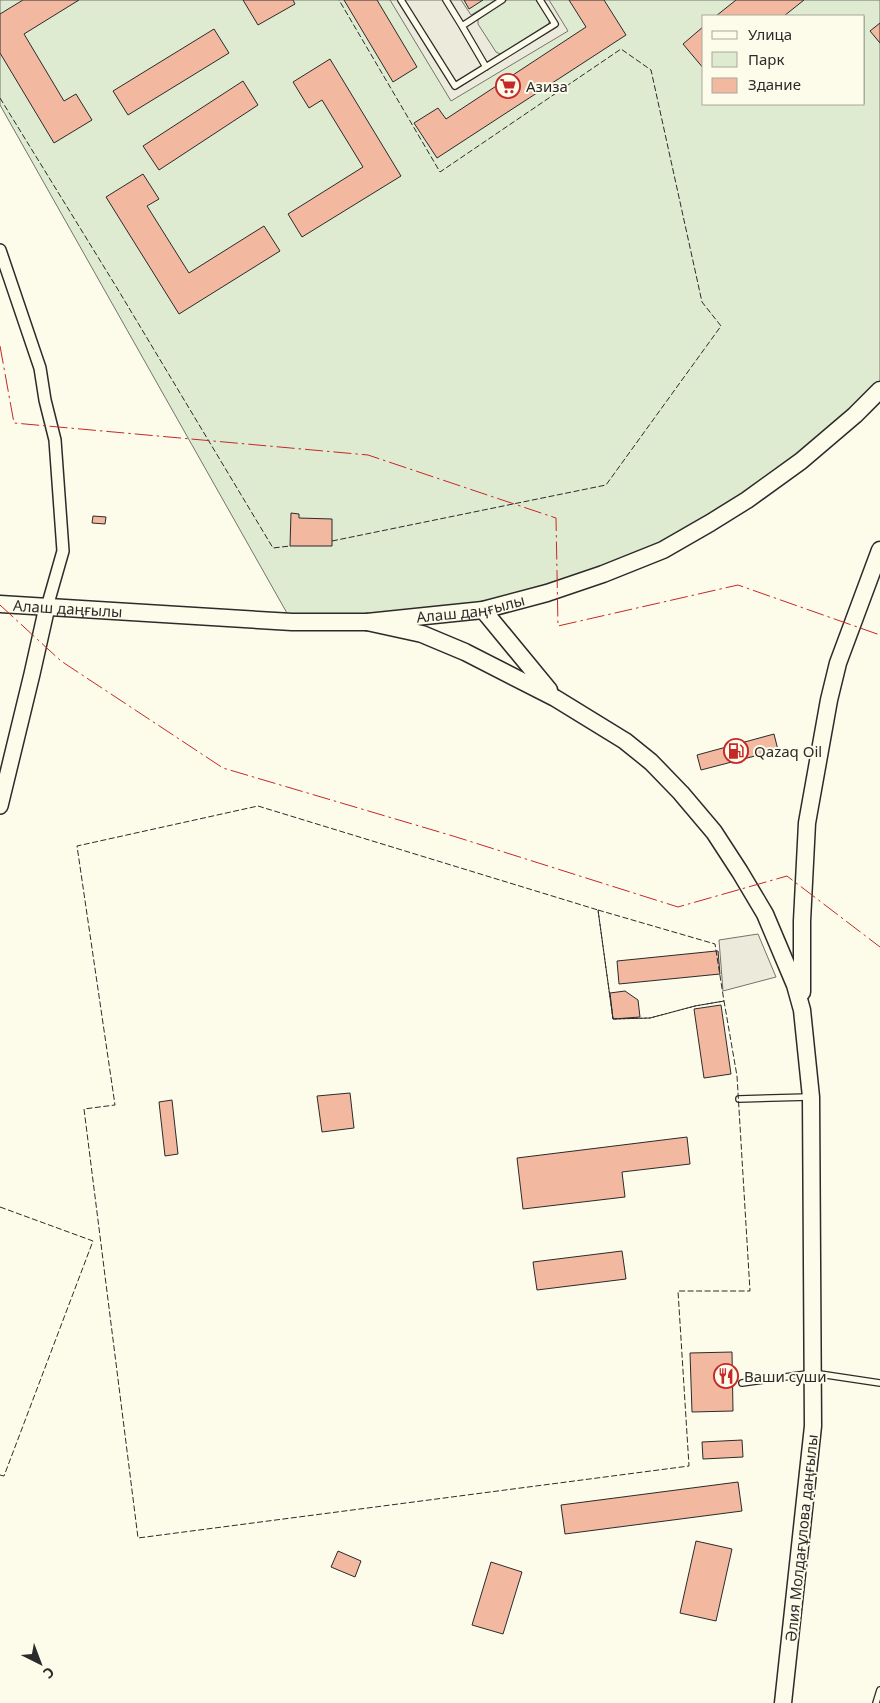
<svg xmlns="http://www.w3.org/2000/svg" width="880" height="1703" viewBox="0 0 880 1703" font-family="'Noto Sans',sans-serif">
	<style>
		.green { fill: #deebd1; stroke: #74746e; fill-rule: evenodd }
		.parking { fill: #eceadb; stroke: #74746e }
		.building { fill: #f2b8a0; stroke: #2b2b2b }
		.lines { fill: none; stroke-linecap: round; stroke-linejoin: round }
		.service-casing { stroke: #2b2b2b; stroke-width: 8 }
		.minor-casing { stroke: #2b2b2b; stroke-width: 14 }
		.tertiary-casing { stroke: #2b2b2b; stroke-width: 18 }
		.secondary-casing { stroke: #2b2b2b; stroke-width: 19 }
		.service { stroke: #fdfbea; stroke-width: 5.5 }
		.minor { stroke: #fdfbea; stroke-width: 11 }
		.tertiary { stroke: #fdfbea; stroke-width: 15 }
		.secondary { stroke: #fdfbea; stroke-width: 16 }
		.fence { stroke: #2b2b2b; stroke-width: 1; stroke-dasharray: 6 2.5; stroke-linecap: butt }
		.power { stroke: #c62828; stroke-width: 1; stroke-dasharray: 18 4 2.5 4; stroke-linecap: butt }
		.labels { text-anchor: middle; dominant-baseline: central; stroke-width: 4; stroke-linejoin: round; paint-order: stroke }
		.poi-label { font-size: 15px; fill: #2b2b2b; stroke: #fdfbea; text-anchor: start }
		.street-label { font-size: 15px; fill: #2b2b2b; stroke: #fdfbea }
	</style>
	<rect width="100%" height="100%" fill="#fdfbea"/>
	<path class="green" d="M0,0H880V390L855,415L663,550L483,610L292,622L0,105ZM704,16H864V104H704Z"/>
	<path class="parking" d="M390,0H461L471,15L496,0H507L481,16L478,20V24L496,52L500,54H504L549,25V20L536,0H549L568,31L451,101Z
		M758,934L776,977L723,991L719,940Z"/>
	<path class="building" d="M23,0H79L24,34L64,101L76,94L92,120L54,143L0,53V14Z
		M243,0H293L295,4L258,25Z
		M344,0H377L417,67L393,82Z
		M464,0H483L469,9Z
		M569,0H604L626,35L437,158L414,123L438,108L446,119L586,27Z
		M736,0H804L784,16H716Z
		M880,23V43L870,31Z
		M704,26V69L683,44Z
		M214,29L229,53L128,115L113,91Z
		M330,59L401,176L302,237L288,214L363,167L322,100L309,108L293,82Z
		M243,81L258,105L159,170L143,146Z
		M143,174L159,199L147,206L189,273L264,226L280,251L179,314L106,197Z
		M291,513L299,514V518L332,519V546H290Z
		M93,516L106,517L105,524L92,523Z
		M774,734L778,750L701,770L697,755Z
		M716,951H718L720,974L619,984L617,961Z
		M625,991L638,1000L640,1017L613,1019L610,993Z
		M721,1005L731,1074L704,1078L694,1009Z
		M350,1093L354,1128L322,1132L317,1096Z
		M172,1100L178,1154L165,1156L159,1102Z
		M687,1137L690,1164L622,1172L625,1197L523,1209L517,1158Z
		M622,1251L626,1279L537,1290L533,1262Z
		M732,1352L733,1411L692,1412L690,1353Z
		M742,1440L743,1457L703,1459L702,1442Z
		M738,1482L742,1511L565,1534L561,1505Z
		M696,1541L732,1549L716,1621L680,1613Z
		M338,1551L361,1561L355,1577L331,1567Z
		M491,1562L522,1572L503,1634L472,1625Z"/>
	<g class="lines">
		<defs>
			<path id="service" d="M401,0L455,86L555,24L540,0
				M446,0L462,26L502,0
				M462,26L486,67
				M739,1099L809,1097
				M742,1383L813,1373L880,1383
				M876,1703L880,1690"/>
			<path id="minor" d="M0,250L40,368L45,400L55,440L63,551L47,607"/>
			<path id="tertiary" d="M0,806L32,674L47,607"/>
			<g id="secondary">
				<path id="s1" d="M0,604L292,622H367L483,610L547,593L603,574L663,550L710,523L747,500L801,461L855,415L880,390"/>
				<path d="M483,610L549,690"/>
				<path d="M367,622L422,634L465,652L555,698L625,741L651,762L681,793L714,832L740,872L765,914L795,985L802,1010L811,1097L813,1426L783,1703"/>
				<path d="M802,992V921L807,823L829,700L838,663L880,550"/>
			</g>
		</defs>
		<use href="#service" class="service-casing"/>
		<use href="#minor" class="minor-casing"/>
		<use href="#tertiary" class="tertiary-casing"/>
		<use href="#secondary" class="secondary-casing"/>
		<use href="#service" class="service"/>
		<use href="#minor" class="minor"/>
		<use href="#tertiary" class="tertiary"/>
		<use href="#secondary" class="secondary"/>
		<path class="fence" d="M0,98L117,288L273,548L290,546
			M332,541L606,485L721,326L702,302L651,70L621,49L440,172L339,0
			M258,806L598,910L613,1019L650,1018L695,1006L724,1001L737,1076L750,1291H678L689,1466L138,1538L84,1109L115,1105L77,846Z
			M598,910L715,944L724,1001L695,1006L650,1018L613,1019Z
			M0,1207L93,1241L4,1476L0,1475"/>
		<path class="power" d="M0,346L14,423L368,455L556,518L558,626L738,585L880,635
			M0,605L61,661L223,768L453,836L678,907L787,876L880,947"/>
	</g>
	<defs>
		<symbol id="supermarket-ring" viewBox="-11 -11 22 22"><circle r="9.5" fill="#fdfbea" stroke="#c62828" stroke-width="1.5"/><path d="M-6-5.5h2.5l.6 2H6L4.5 2H-2.5L-4.4-4H-6ZM-1.5 3.2a1.3 1.3 0 1 0 .1 0ZM3 3.2a1.3 1.3 0 1 0 .1 0Z" fill="#c62828"/></symbol>
		<symbol id="fuel-ring" viewBox="-11 -11 22 22"><circle r="9.5" fill="#fdfbea" stroke="#c62828" stroke-width="1.5"/><path d="M-5.5-6h7V0h2V4h1.3V-2.5L3-4.5l.8-.8L6-3V5H2.5V1h-1V6h-7ZM-4.2-4.7v3.2H.2V-4.7Z" fill="#c62828"/></symbol>
		<symbol id="restaurant-ring" viewBox="-11 -11 22 22"><circle r="9.5" fill="#fdfbea" stroke="#c62828" stroke-width="1.5"/><path d="M-5-6h1v4h1v-4h1v4h1v-4h1v5L-1.5 .5V6h-2V.5L-5-1ZM5-6V6H3V1.5H1.5Q1.5-4 5-6Z" fill="#c62828"/></symbol>
	</defs>
	<g fill-rule="evenodd">
		<use href="#supermarket-ring" x="494" y="72" width="28" height="28"/>
		<use href="#fuel-ring" x="722" y="737" width="28" height="28"/>
		<use href="#restaurant-ring" x="712" y="1362" width="28" height="28"/>
	</g>
	<g class="labels">
		<g class="poi-label">
			<text x="526" y="86">Азиза</text>
			<text x="754" y="751">Qazaq Oil</text>
			<text x="744" y="1376">Ваши суши</text>
		</g>
		<g class="street-label">
			<text stroke="none"><textPath href="#s1" startOffset="68">Алаш даңғылы</textPath></text>
			<text stroke="none"><textPath href="#s1" startOffset="472">Алаш даңғылы</textPath></text>
			<text transform="translate(801 1538) rotate(-84)">Әлия Молдағұлова даңғылы</text>
		</g>
	</g>
	<rect x="702" y="15" width="162" height="90" fill="#fdfbea" stroke="#a9a89e"/>
	<rect x="712" y="31" width="25" height="8" fill="#fdfbea" stroke="#a9a89e"/>
	<text x="748" y="40" font-size="15" fill="#2b2b2b">Улица</text>
	<rect x="712" y="52" width="25" height="15" fill="#deebd1" stroke="#a9a89e"/>
	<text x="748" y="65" font-size="15" fill="#2b2b2b">Парк</text>
	<rect x="712" y="78" width="25" height="15" fill="#f2b8a0" stroke="#a9a89e"/>
	<text x="748" y="90" font-size="15" fill="#2b2b2b">Здание</text>
	<g transform="translate(40 1663) rotate(138)" stroke="#fdfbea" stroke-width="4" paint-order="stroke">
	<path d="M0-4L9 19L0 12L-9 19Z" fill="#2b2b2b"/>
	<text y="-8" font-size="14" font-weight="bold" text-anchor="middle" fill="#2b2b2b">С</text>
	</g>
</svg>
